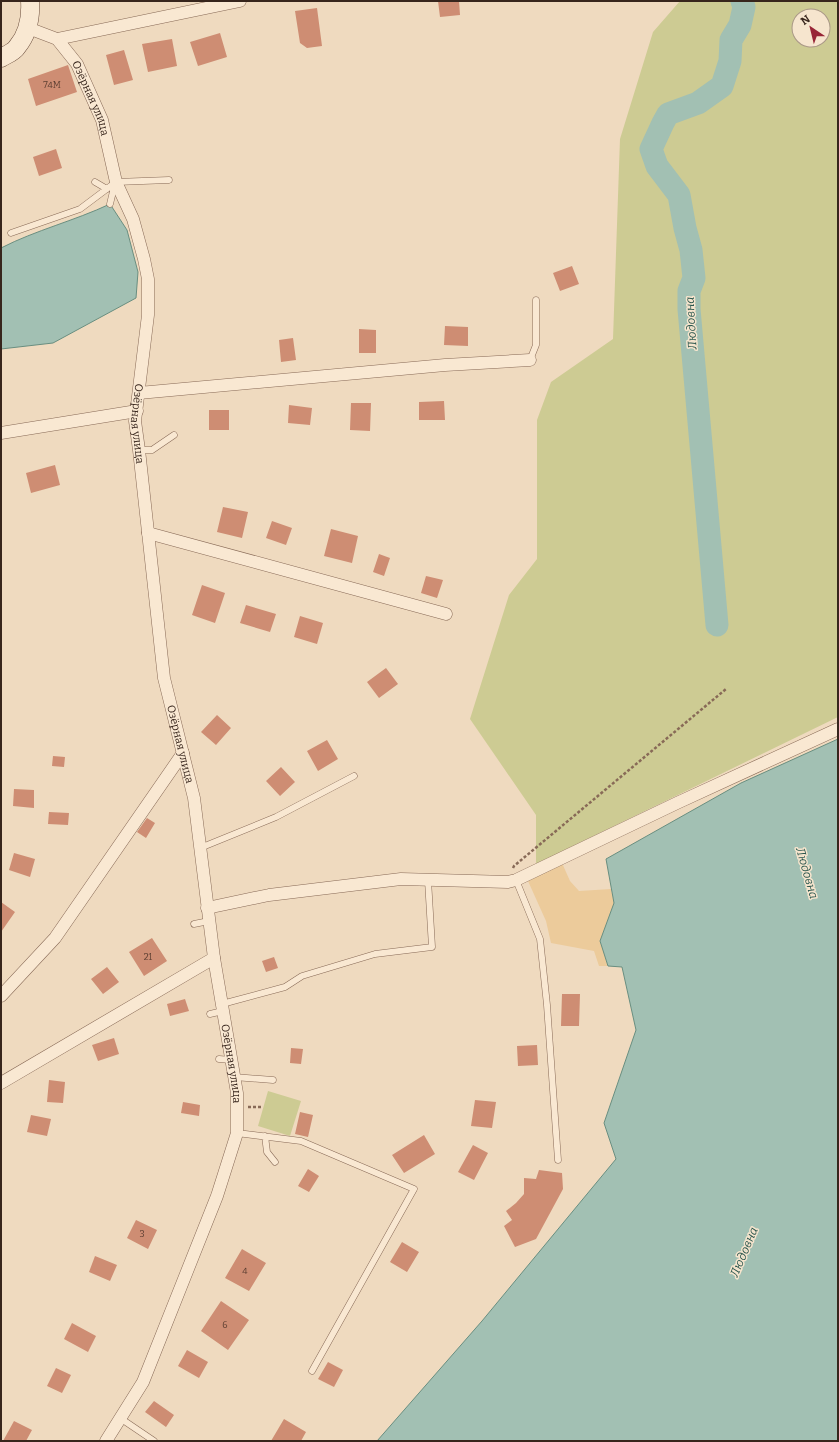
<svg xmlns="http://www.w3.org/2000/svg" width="839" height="1442" viewBox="0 0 839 1442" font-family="Bitter,serif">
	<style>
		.green { fill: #cdcb93; fill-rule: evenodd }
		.sand { fill: #eccb9b }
		.water { fill: #a2c0b3; stroke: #698e80 }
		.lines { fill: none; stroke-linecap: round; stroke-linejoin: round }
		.river { stroke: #a2c0b3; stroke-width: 23 }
		.building { fill: #ce8d73 }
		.lane-casing { stroke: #886a57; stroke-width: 7 }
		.street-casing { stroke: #886a57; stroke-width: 13 }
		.secondary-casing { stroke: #694b3a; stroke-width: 19 }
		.path { stroke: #886a57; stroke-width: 2.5; stroke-dasharray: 3 2; stroke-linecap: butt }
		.lane { stroke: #f9e8d2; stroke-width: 6 }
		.street { stroke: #f9e8d2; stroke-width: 12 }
		.secondary { stroke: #f9e8d2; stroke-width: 18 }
		.labels { text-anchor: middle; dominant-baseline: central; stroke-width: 3; stroke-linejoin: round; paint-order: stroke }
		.number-label { font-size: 9px; fill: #5d3f32 }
		.street-label { font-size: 11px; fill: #37251c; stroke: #f6e5ce }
		.water-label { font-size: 12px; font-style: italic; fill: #2b574e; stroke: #f6e5ce }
	</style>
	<rect width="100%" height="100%" fill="#efdabf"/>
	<path class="green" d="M680,1H838V717L536,864V815L470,719L509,595L537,559V420L551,382L613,339L620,139L653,32ZM799,16H823V40H799Z
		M268,1091L301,1101L290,1136L258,1126Z"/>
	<path class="sand" d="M562,863L570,881L579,891L611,889L614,903L600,941L608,966H599L594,951L551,943L546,921L528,881Z"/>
	<path class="water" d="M110,204L127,230L138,272L136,298L53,343L1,349V248C36,230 74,221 110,204Z
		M838,739V1441H377L482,1321L616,1159L604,1123L636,1030L622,967L608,966L600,941L614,903L606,859L741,783Z"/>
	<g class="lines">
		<path class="river" d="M717,625L689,309V291L694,278L691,250L685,228L679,195L657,166L651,149L663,123L668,114L698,103L722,86L730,61L731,40L740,25L744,7L742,1"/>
	</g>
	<path class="building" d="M438,1H459L460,15L440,17Z
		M317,8L322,46L307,48L300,43L295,11Z
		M220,33L227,57L198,66L190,42Z
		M172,39L177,66L148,72L142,44Z
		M124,50L133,80L114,85L106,55Z
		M68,65L77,92L36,106L28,79Z
		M56,149L62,168L39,176L33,157Z
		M572,266L579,284L560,291L553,273Z
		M445,326L468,327V346L444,345Z
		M359,329L376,330V353H359Z
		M293,338L296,360L281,362L279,340Z
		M444,401L445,420H419V402Z
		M351,403H371L370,431L350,430Z
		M289,405L312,408L310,425L288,423Z
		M209,410H229V430H209Z
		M55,465L60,485L31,493L26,473Z
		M223,507L248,512L242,538L217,532Z
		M272,521L292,528L286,545L266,538Z
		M331,529L358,536L352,563L324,556Z
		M379,554L390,558L384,576L373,572Z
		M426,576L443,580L437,598L421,593Z
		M202,585L225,593L215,623L192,615Z
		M246,605L276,614L270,632L240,623Z
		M300,616L323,623L317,644L294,637Z
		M386,668L398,684L379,698L367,682Z
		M217,715L231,728L216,745L201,732Z
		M327,740L338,759L318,771L307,751Z
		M53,756L65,757L64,767L52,766Z
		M281,767L295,782L280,796L266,781Z
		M14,789L34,790V808L13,806Z
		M49,812L69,813L68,825L48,824Z
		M147,818L155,823L146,838L137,832Z
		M14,853L35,859L30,877L9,870Z
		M1,902L15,912L1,932Z
		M152,938L167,961L144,976L129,952Z
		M274,957L278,968L266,972L262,961Z
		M107,967L119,982L103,994L91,979Z
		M562,994H580L579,1026H561Z
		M185,999L189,1011L170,1016L167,1004Z
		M114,1038L119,1054L98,1061L92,1045Z
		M537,1045L538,1065L518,1066L517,1046Z
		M291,1048L303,1049L301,1064L290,1063Z
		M49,1080L65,1082L63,1103L47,1102Z
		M475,1100L496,1102L492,1128L471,1126Z
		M183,1102L200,1105L199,1116L181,1113Z
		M300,1112L313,1115L308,1137L295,1134Z
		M31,1115L51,1119L47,1136L27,1132Z
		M424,1135L435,1154L404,1173L392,1155Z
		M473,1145L488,1153L474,1180L458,1172Z
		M308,1169L319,1176L309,1192L298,1186Z
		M539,1170L562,1173L563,1189L536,1239L515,1247L504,1226L512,1220L506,1211L516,1203L524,1194V1178L536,1179Z
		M136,1220L157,1230L148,1249L127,1238Z
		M402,1242L419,1252L407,1272L390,1262Z
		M242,1249L266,1263L249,1291L225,1278Z
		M95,1256L117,1265L110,1281L89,1272Z
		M221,1301L249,1320L228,1350L201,1331Z
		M72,1323L96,1336L88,1352L64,1339Z
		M187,1350L208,1362L199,1378L178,1366Z
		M328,1362L343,1370L334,1387L318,1379Z
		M56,1368L71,1375L62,1393L47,1386Z
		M154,1401L174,1415L166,1427L145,1412Z
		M284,1419L306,1432L301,1441H271Z
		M14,1421L32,1430L26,1441H3Z"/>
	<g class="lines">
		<defs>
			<path id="lane" d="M95,182L107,189
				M110,204L115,183
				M11,233L80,209L116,182L169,180
				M530,360L536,345V300
				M139,450H152L174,435
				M200,848L276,817L354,776
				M516,880L540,939L547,1005L558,1160
				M194,924L209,921
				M222,1004L285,987L302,976L375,954L432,947L428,880
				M210,1014L223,1011
				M219,1059L231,1060
				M234,1077L273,1080
				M237,1133L301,1141L414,1189L312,1371
				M265,1136L267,1152L275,1162
				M120,1418L154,1441"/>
			<g id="street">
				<path d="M28,28L57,39L240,1"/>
				<path id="s1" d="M57,39L77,64L102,120L116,182L133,219L144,259L148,279V315L135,421L139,450L164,678L194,798L214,958L237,1093V1133L217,1196L143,1382L106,1441"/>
				<path d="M139,393L445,365L530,360"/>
				<path d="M1,433L137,411"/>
				<path d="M148,533L446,614"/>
				<path d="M207,908L269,895L401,879L508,882L516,880L677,803L838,729"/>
				<path d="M1,996L55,938L183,753"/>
				<path d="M1,1083L214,958"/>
			</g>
			<path id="secondary" d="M1,58C6,55 14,52 17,47C28,34 31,17 30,1"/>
		</defs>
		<use href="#lane" class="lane-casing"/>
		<use href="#street" class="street-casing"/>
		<use href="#secondary" class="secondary-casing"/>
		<path class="path" d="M513,868L514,866L726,689
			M248,1107H263"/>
		<use href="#lane" class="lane"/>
		<use href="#street" class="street"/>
		<use href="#secondary" class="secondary"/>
	</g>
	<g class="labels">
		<g class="number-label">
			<text x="52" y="85">74М</text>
			<text x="148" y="957">21</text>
			<text x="142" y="1234">3</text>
			<text x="245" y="1271">4</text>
			<text x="225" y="1325">6</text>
		</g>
		<g class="street-label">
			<text stroke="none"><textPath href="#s1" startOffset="69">Озёрная улица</textPath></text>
			<text stroke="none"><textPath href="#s1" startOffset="405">Озёрная улица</textPath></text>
			<text stroke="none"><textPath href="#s1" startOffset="729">Озёрная улица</textPath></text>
			<text stroke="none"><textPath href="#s1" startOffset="1053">Озёрная улица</textPath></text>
		</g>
		<g class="water-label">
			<text transform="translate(691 323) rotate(-93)">Людовна</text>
			<text transform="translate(807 873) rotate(74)">Людовна</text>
			<text transform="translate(744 1252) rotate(-67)">Людовна</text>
		</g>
	</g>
	<rect width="839" height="1442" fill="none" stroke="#37251c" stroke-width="4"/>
	<g transform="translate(811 28) rotate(325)"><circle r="19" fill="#f6e5ce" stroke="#aa9887"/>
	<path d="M0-3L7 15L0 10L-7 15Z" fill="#982536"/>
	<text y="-6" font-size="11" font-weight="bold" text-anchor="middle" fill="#37251c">N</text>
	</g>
</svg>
